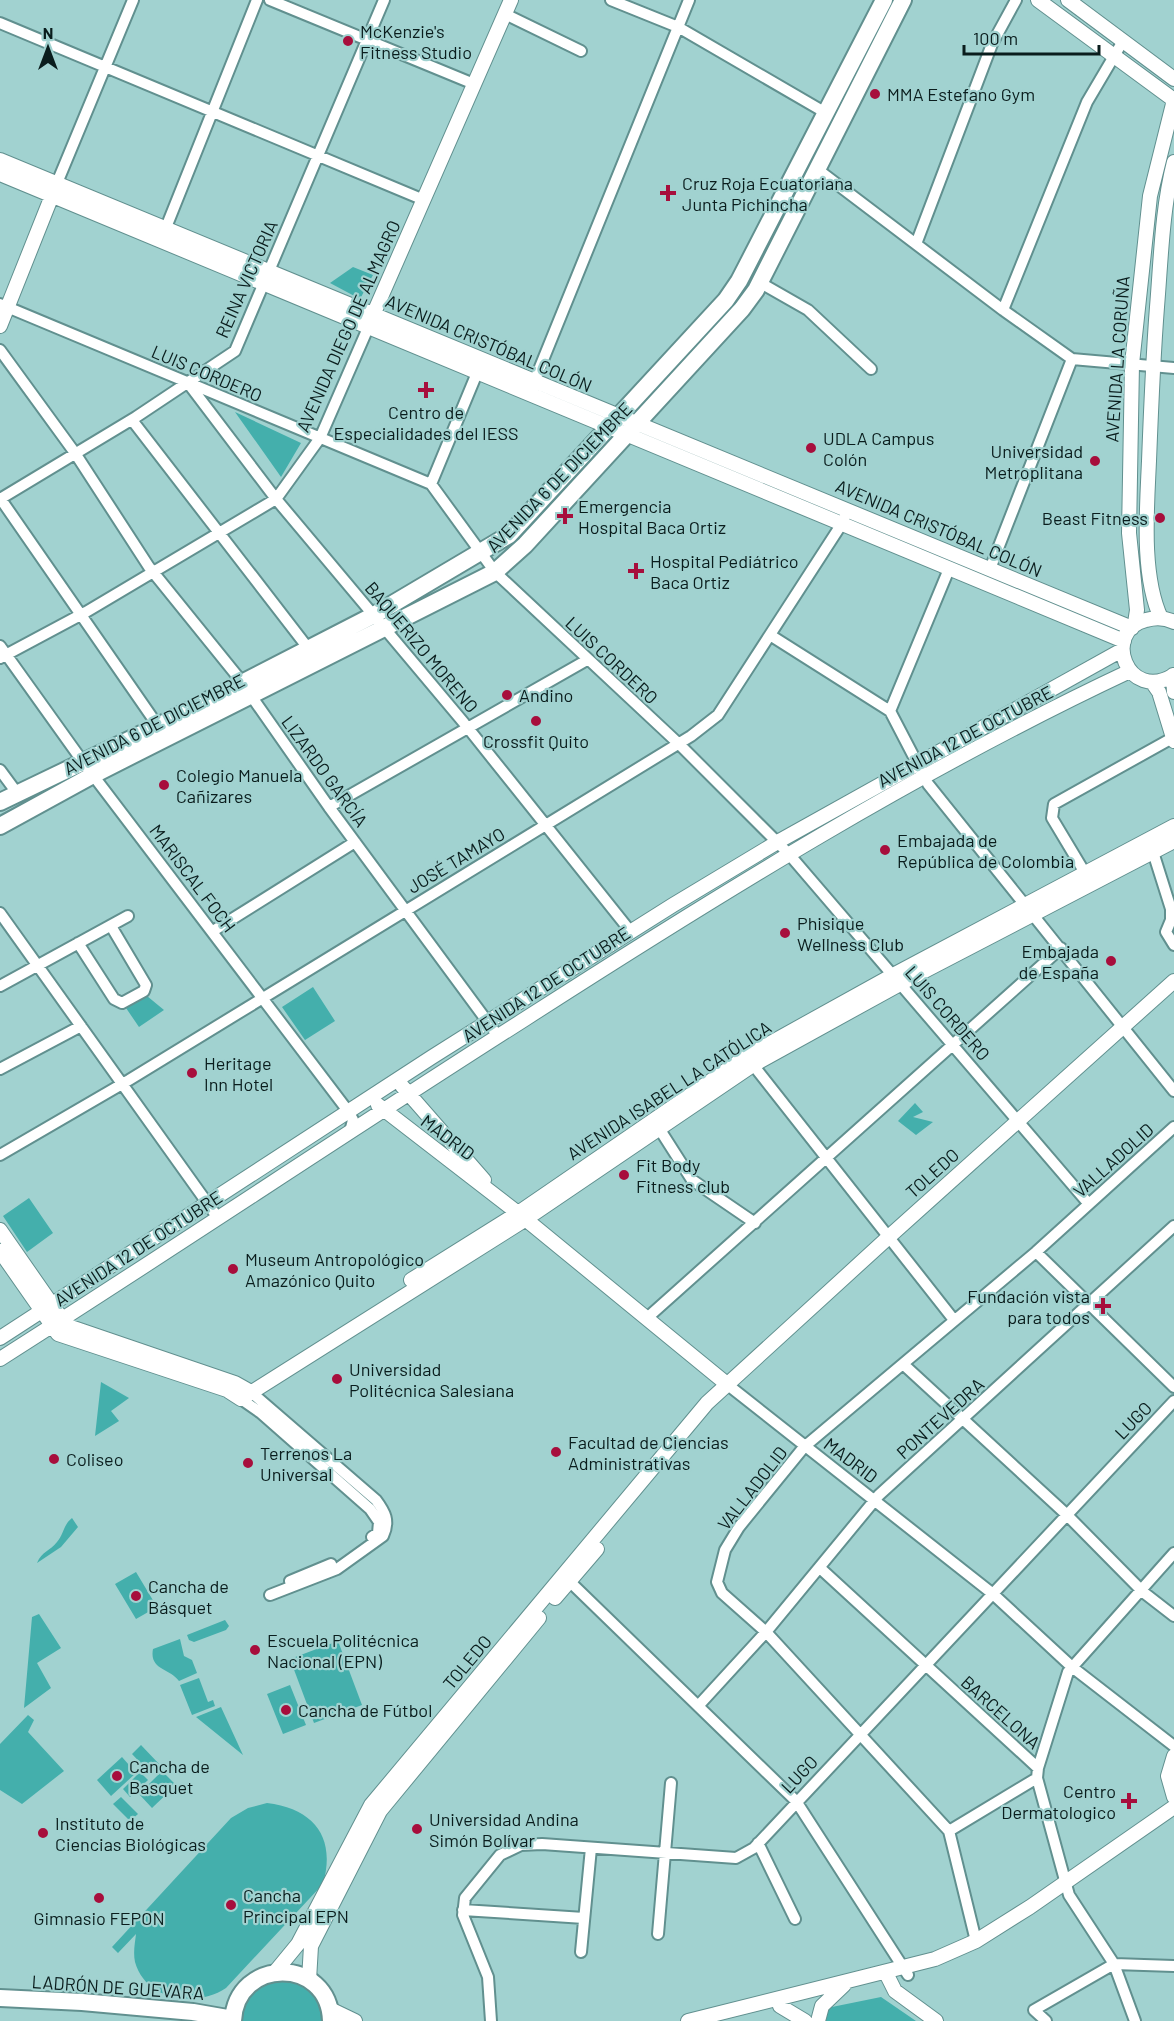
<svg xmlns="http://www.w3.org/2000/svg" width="1174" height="2021" viewBox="0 0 1174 2021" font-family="Barlow,sans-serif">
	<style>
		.green { fill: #44afac }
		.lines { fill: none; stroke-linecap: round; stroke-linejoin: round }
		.street-casing { stroke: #61908f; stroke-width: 14 }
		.secondary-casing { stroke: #61908f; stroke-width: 16 }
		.primary-casing { stroke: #61908f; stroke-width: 20 }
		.street { stroke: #fff; stroke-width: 10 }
		.secondary { stroke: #fff; stroke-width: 14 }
		.primary { stroke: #fff; stroke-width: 16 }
		.poi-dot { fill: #a70e3c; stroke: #a1d2d0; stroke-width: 2 }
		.labels { text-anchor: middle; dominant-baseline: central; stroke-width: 4.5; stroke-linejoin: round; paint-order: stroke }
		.poi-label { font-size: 18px; fill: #0a1d1d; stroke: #a1d2d0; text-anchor: start }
		.street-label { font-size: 18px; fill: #0a1d1d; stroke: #a1d2d0 }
	</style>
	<rect width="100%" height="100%" fill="#a1d2d0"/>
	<path class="green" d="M353,267L373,275L360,299L330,283Z
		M235,412L301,443L281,477Z
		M313,987L335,1021L305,1040L282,1007Z
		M147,996L164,1010L139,1027L126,1008Z
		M915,1103L923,1112L913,1117L933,1122L916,1135L898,1121Z
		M29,1198L53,1233L27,1252L3,1216Z
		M101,1382L129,1398L111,1411L119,1421L95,1436Z
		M72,1518L78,1527L61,1547L37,1563C42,1551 50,1551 57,1542C64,1534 63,1525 72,1518Z
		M136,1572L157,1607L136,1619L115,1584Z
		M39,1614L61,1648L37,1663L51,1688L24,1708L32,1617Z
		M225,1620L229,1626L226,1630L194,1642L189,1640L187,1635Z
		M180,1639L184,1656L192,1660L197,1673L179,1681C170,1668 149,1670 153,1649Z
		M338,1641L362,1705L314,1723L290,1659Z
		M199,1678L208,1702L213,1700L215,1706L192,1715L180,1685Z
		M290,1685L306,1725L283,1734L267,1694Z
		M221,1707L243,1755L196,1717Z
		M28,1715L34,1720L28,1732L64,1771L22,1804L0,1790V1744Z
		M141,1745L160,1765L150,1773L132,1754Z
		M122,1757L136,1773L111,1796L97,1780Z
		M162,1771L176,1785L152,1808L139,1794Z
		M140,1772L148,1780L130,1797L123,1789Z
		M121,1797L138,1814L130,1821L113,1804Z
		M267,1803C315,1809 336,1838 323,1884L226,1988C197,2008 146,2001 135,1962C133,1952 135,1943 136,1934L118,1953L112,1947L231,1818L248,1808Z
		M292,1977L318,1993L328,2021H239C245,1986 261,1982 292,1977Z
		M881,1997L916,2021H823L827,2008Z"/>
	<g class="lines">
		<defs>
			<path id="street" d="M270,0L474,84
				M611,0L678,27L826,113
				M505,14L581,51
				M0,23L424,200
				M817,169L1003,310L1072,359L1174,368
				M57,183L133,0
				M163,235L257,0
				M916,244L992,44L1016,0
				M759,282L808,310L871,369
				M0,304L431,484L495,572L679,744L788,853L1088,1203
				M1003,310L1087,102L1123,41
				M0,350L75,453L149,567L238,677L329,807L498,1036
				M188,383L276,499L464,723L631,932
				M532,387L689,0
				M132,420L308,648
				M431,484L477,373
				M0,498L158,726
				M0,499L136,417L235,351L384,0
				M990,569L1072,359
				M770,635L890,711L928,784L1174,1091
				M0,646L83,762L348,1111L353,1120L350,1132
				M0,658L86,612L276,499L320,438L368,328
				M890,711L949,569
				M0,770L17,793
				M329,807L587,660
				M1153,852L1171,909V920L1166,932L1174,945
				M1088,878L1052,818L1054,804L1174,737
				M0,913L218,1218
				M213,931L355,842
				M78,943L114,999L122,1003L144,991L146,985L111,926
				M0,986L128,916
				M750,1061L954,1320
				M0,1069L81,1026
				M655,1122L692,1180L755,1223
				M0,1155L129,1080L691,736L718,715L841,525L848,510
				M1036,1252L1174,1387
				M647,1318L1061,948
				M903,1364L1066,1514L1143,1592L1174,1616
				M728,1385L993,1594L1072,1667L1174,1746
				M251,1392L376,1500C385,1512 390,1521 383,1536L337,1569L270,1595
				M241,1399L261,1413L370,1509L379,1522L378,1533L372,1537
				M820,1568L1038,1768
				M564,1576L796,1801L908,1975
				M290,1581L331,1564
				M699,1705L766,1632L879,1495L1174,1226
				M949,1831L1037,1778
				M758,1843L795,1919
				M463,1910L584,1918
				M658,1934L671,1783
				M976,1941L949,1831L766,1632L722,1593L717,1582L725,1550L739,1527L804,1447L1036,1252L1174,1127
				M581,1952L591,1848
				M491,2021L488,1977L463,1915L465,1898L500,1855L521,1845L542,1844L736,1858L754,1848L1174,1401
				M1046,2021L1034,2010L1114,1964L1174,1966
				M1135,2021L1114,1964L1069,1895L1037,1778L1038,1768L1068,1672L1174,1553"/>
			<path id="secondary" d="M1038,0L1174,100
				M1068,0L1174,79
				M0,160L1132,628
				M0,174L1124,641
				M370,322L511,0
				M0,326L55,188
				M1161,618C1141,575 1147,508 1149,461C1151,409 1153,358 1157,307C1161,259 1162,209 1174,162
				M1174,622C1166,618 1156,617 1146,620C1101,631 1127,704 1174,675
				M1135,623L1137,610L1129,533L1132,364L1150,196L1174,100
				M1173,675L1174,692
				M1152,682L1159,692L1174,741
				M402,1086L484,1180
				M378,1105L518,1213L728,1385
				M0,1230L62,1319L71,1327L235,1383L251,1392
				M0,1251L58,1334L227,1390L241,1399L526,1219L753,1065L909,979L1174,841
				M411,1280L518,1213L747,1056L893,975L1174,826
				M0,1338L432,1057L673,905L781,840L1122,650
				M0,1359C176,1247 349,1131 525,1019C721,893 919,770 1130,671
				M555,1598L597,1549
				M1174,1756L1168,1776L1174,1797
				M275,1972L298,1944L371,1805L707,1403L892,1234L1174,981
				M886,1973L895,1991L936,2021
				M309,1980L311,1946L380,1811L539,1618
				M780,2006L805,2021
				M330,2009L355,2021
				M688,2021L935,1959L976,1941L1030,1907L1174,1807
				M818,2021L822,2006L844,1985"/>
			<path id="primary" d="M0,802L158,726L374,615L509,535L726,300L739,281L884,0
				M0,826L93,775L495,572L525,545L742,309L756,290L903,0
				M0,1998L82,2002L193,2012L233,2019
				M233,2021C236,1957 329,1956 331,2021"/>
		</defs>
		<use href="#street" class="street-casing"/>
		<use href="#secondary" class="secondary-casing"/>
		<use href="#primary" class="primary-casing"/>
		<use href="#street" class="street"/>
		<use href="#secondary" class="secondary"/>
		<use href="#primary" class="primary"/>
	</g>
	<g class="poi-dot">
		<circle cx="348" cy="41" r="6"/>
		<circle cx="875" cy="94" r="6"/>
		<path d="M665 184h6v6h6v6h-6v6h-6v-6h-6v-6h6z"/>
		<path d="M423 381h6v6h6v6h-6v6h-6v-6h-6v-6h6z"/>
		<circle cx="811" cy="448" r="6"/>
		<circle cx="1095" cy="461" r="6"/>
		<path d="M562 507h6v6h6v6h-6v6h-6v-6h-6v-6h6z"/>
		<circle cx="1160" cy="518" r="6"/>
		<path d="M633 562h6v6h6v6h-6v6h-6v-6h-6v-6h6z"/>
		<circle cx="507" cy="695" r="6"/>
		<circle cx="536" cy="721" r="6"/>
		<circle cx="164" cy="785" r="6"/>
		<circle cx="885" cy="850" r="6"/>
		<circle cx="785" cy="933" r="6"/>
		<circle cx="1111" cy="961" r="6"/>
		<circle cx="192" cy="1073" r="6"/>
		<circle cx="624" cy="1175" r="6"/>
		<circle cx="233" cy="1269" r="6"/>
		<path d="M1100 1297h6v6h6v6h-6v6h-6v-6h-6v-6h6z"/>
		<circle cx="337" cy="1379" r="6"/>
		<circle cx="556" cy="1452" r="6"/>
		<circle cx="54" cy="1459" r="6"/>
		<circle cx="248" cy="1463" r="6"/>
		<circle cx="136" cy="1596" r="6"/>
		<circle cx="255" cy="1650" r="6"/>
		<circle cx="286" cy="1710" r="6"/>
		<circle cx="117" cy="1776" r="6"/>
		<path d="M1126 1792h6v6h6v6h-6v6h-6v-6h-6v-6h6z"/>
		<circle cx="417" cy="1829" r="6"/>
		<circle cx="43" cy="1833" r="6"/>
		<circle cx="99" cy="1898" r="6"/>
		<circle cx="231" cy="1905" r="6"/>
	</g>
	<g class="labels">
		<g class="poi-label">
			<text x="360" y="31">McKenzie's<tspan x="360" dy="21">Fitness Studio</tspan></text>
			<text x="887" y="94">MMA Estefano Gym</text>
			<text x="682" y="183">Cruz Roja Ecuatoriana<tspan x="682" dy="21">Junta Pichincha</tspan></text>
			<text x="426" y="412" text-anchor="middle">Centro de<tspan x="426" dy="21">Especialidades del IESS</tspan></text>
			<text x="823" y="438">UDLA Campus<tspan x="823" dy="21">Colón</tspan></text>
			<text x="1083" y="451" text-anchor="end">Universidad<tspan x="1083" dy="21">Metroplitana</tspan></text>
			<text x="578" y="506">Emergencia<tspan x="578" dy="21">Hospital Baca Ortiz</tspan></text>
			<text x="1148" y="518" text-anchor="end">Beast Fitness</text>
			<text x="650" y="561">Hospital Pediátrico<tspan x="650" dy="21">Baca Ortiz</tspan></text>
			<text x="519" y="695">Andino</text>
			<text x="536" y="741" text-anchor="middle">Crossfit Quito</text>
			<text x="176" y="775">Colegio Manuela<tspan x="176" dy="21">Cañizares</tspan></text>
			<text x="897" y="840">Embajada de<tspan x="897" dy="21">República de Colombia</tspan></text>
			<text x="797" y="923">Phisique<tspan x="797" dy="21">Wellness Club</tspan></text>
			<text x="1099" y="951" text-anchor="end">Embajada<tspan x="1099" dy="21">de España</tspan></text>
			<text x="204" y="1063">Heritage<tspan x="204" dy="21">Inn Hotel</tspan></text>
			<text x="636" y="1165">Fit Body<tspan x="636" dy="21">Fitness club</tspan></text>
			<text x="245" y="1259">Museum Antropológico<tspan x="245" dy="21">Amazónico Quito</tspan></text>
			<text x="1090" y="1296" text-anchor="end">Fundación vista<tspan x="1090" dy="21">para todos</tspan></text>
			<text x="349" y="1369">Universidad<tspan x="349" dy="21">Politécnica Salesiana</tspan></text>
			<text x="568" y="1442">Facultad de Ciencias<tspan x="568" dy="21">Administrativas</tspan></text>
			<text x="260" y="1453">Terrenos La<tspan x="260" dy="21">Universal</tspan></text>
			<text x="66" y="1459">Coliseo</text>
			<text x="148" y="1586">Cancha de<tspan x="148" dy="21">Básquet</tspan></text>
			<text x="267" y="1640">Escuela Politécnica<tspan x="267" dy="21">Nacional (EPN)</tspan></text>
			<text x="298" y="1710">Cancha de Fútbol</text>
			<text x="129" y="1766">Cancha de<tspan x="129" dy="21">Basquet</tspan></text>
			<text x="1116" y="1791" text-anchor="end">Centro<tspan x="1116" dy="21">Dermatologico</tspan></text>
			<text x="429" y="1819">Universidad Andina<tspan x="429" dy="21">Simón Bolívar</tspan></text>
			<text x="55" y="1823">Instituto de<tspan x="55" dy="21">Ciencias Biológicas</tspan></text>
			<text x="243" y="1895">Cancha<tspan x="243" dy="21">Principal EPN</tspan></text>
			<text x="99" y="1918" text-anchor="middle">Gimnasio FEPON</text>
		</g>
		<g class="street-label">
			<text transform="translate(246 279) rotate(-66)">REINA VICTORIA</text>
			<text transform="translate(348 326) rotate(-66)">AVENIDA DIEGO DE ALMAGRO</text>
			<text transform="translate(489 343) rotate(23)">AVENIDA CRISTÓBAL COLÓN</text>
			<text transform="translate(1117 359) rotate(-86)">AVENIDA LA CORUÑA</text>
			<text transform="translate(207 373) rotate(23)">LUIS CORDERO</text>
			<text transform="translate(559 477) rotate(-46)">AVENIDA 6 DE DICIEMBRE</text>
			<text transform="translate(939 528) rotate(23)">AVENIDA CRISTÓBAL COLÓN</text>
			<text transform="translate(422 647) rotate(50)">BAQUERIZO MORENO</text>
			<text transform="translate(612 660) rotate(43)">LUIS CORDERO</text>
			<text transform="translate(154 724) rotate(-27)">AVENIDA 6 DE DICIEMBRE</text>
			<text transform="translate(965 736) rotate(-28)">AVENIDA 12 DE OCTUBRE</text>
			<text transform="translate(325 771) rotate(54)">LIZARDO GARCÍA</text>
			<text transform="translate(456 860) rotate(-31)">JOSÉ TAMAYO</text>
			<text transform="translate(193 878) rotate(53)">MARISCAL FOCH</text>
			<text transform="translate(546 984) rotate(-33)">AVENIDA 12 DE OCTUBRE</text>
			<text transform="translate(948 1013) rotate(49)">LUIS CORDERO</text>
			<text transform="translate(669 1090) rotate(-33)">AVENIDA ISABEL LA CATÓLICA</text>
			<text transform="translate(448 1137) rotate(37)">MADRID</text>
			<text transform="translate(1113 1160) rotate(-42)">VALLADOLID</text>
			<text transform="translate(932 1173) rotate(-42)">TOLEDO</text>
			<text transform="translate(138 1248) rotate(-33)">AVENIDA 12 DE OCTUBRE</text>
			<text transform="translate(940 1418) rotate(-42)">PONTEVEDRA</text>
			<text transform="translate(1133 1420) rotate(-46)">LUGO</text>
			<text transform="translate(851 1460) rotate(37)">MADRID</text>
			<text transform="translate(752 1488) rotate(-52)">VALLADOLID</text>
			<text transform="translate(467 1662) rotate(-50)">TOLEDO</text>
			<text transform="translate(1001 1712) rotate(42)">BARCELONA</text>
			<text transform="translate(799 1774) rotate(-47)">LUGO</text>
			<text transform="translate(118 1987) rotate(4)">LADRÓN DE GUEVARA</text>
		</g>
	</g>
	<g transform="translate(48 48)" stroke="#a1d2d0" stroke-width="4.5" paint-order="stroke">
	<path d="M0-4.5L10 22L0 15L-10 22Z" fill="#0a1d1d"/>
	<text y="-9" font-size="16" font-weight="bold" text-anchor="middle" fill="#0a1d1d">N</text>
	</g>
	<path d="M964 45v9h135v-9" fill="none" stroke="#0a1d1d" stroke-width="3"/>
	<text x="973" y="45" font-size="18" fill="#0a1d1d" stroke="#a1d2d0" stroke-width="4.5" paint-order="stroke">100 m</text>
</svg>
